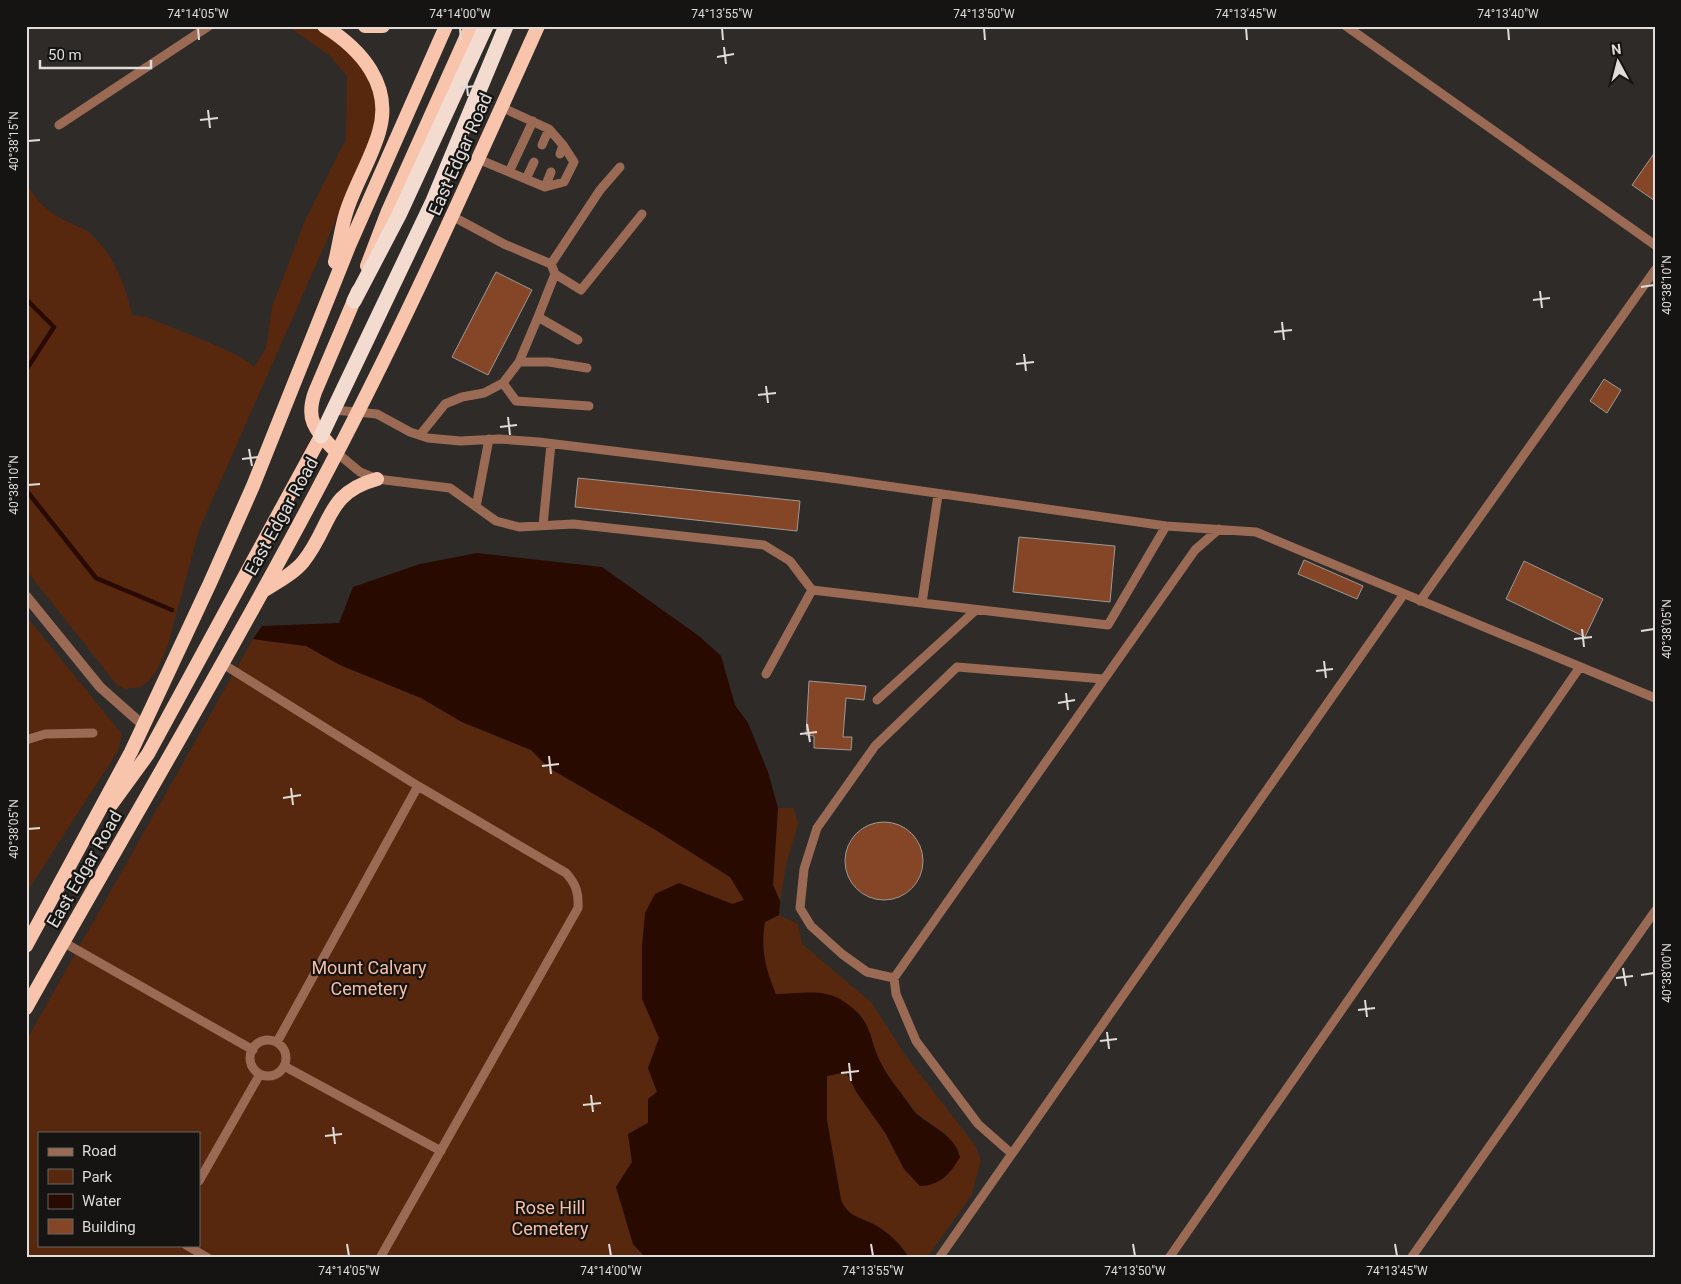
<svg xmlns="http://www.w3.org/2000/svg" width="1681" height="1284" viewBox="0 0 1681 1284" font-family="Roboto,sans-serif">
	<style>
		.green { fill: #58280e; fill-rule: evenodd }
		.water { fill: #290a00 }
		.lines { fill: none; stroke-linecap: round; stroke-linejoin: round }
		.stream { stroke: #290a00; stroke-width: 4.5 }
		.building { fill: #844627; stroke: #9e9895 }
		.service { stroke: #9a6a54; stroke-width: 9 }
		.minor { stroke: #9a6a54; stroke-width: 10 }
		.trunk { stroke: #f8c4ac; stroke-width: 14 }
		.motorway { stroke: #f4dbd0; stroke-width: 15 }
		.ticks { fill: none; stroke: #dfdcda; stroke-width: 2 }
		.labels { text-anchor: middle; dominant-baseline: central; stroke-width: 4.5; stroke-linejoin: round; paint-order: stroke }
		.street-label { font-size: 18px; fill: #dfdcda; stroke: #161413 }
		.park-label { font-size: 18px; fill: #f7bda3; stroke: #161413 }
		.neatline { fill: none; stroke: #dfdcda; stroke-width: 2 }
		.ticks-label { font-size: 12px; text-anchor: middle; fill: #dfdcda }
	</style>
	<rect width="100%" height="100%" fill="#2f2b28"/>
	<path class="green" d="M288,26H324L374,74L377,111L372,138L199,530L168,645L157,670L148,682L140,687L125,689L117,685L26,570V182C38,204 48,212 70,223C77,226 85,229 91,234C113,254 126,286 132,315L146,317C167,326 245,354 254,367L266,348L272,307L304,223L346,139L347,76L330,56Z
		M26,616L122,734L118,751L26,893Z
		M253,639L306,646L340,665L421,698L462,722L531,750L549,768L654,829L730,877L744,900L732,904L679,883L642,999L660,1038L648,1068L657,1092L648,1099V1123L628,1134L632,1162L616,1187L633,1244L646,1258H26V1041ZM39,1133H199V1245H39Z
		M778,808H794L798,824L786,865L780,901L773,885Z
		M779,915L798,924L802,944L871,1002L905,1055L975,1145L981,1160L972,1194L927,1258H909C902,1244 885,1229 871,1223C857,1216 848,1216 841,1200L827,1120V1076L846,1072L857,1093L886,1134L904,1169L947,1135L917,1114L905,1099L881,1065L860,1014L832,995H776C766,970 760,949 765,922Z"/>
	<path class="water" d="M477,553L602,567L699,636L721,656L735,705L748,723L768,772L778,808L773,885L780,901L779,915L765,922C760,949 766,970 776,994C799,994 823,988 843,1001C875,1022 867,1037 882,1065C888,1077 898,1089 906,1100C910,1105 913,1111 918,1115C933,1128 955,1135 960,1157C950,1174 941,1185 920,1186L904,1169L886,1134L857,1093L846,1072L827,1076V1120L841,1200C848,1216 857,1216 871,1223C885,1229 902,1245 909,1258H646L633,1244L616,1187L632,1162L628,1134L648,1123V1099L657,1092L648,1068L659,1038L642,999V946L645,913L655,894L679,883L732,904L744,900L730,877L654,829L549,768L531,750L462,722L421,698L340,665L306,646L253,639L262,626L339,623L353,587L420,564Z"/>
	<g class="lines">
		<path class="stream" d="M26,299L54,327L26,370
			M26,490L96,578L172,610"/>
	</g>
	<path class="building" d="M1655,152V201L1632,185Z
		M496,272L532,290L488,375L452,357Z
		M1604,379L1621,390L1607,413L1590,401Z
		M578,478L800,501L797,531L575,507Z
		M1019,537L1115,546L1110,602L1013,592Z
		M1304,560L1363,586L1357,599L1298,574Z
		M1524,561L1603,599L1585,637L1506,599Z
		M809,681L866,686L864,700L846,698L843,737H852L851,750L814,748V736L806,735Z
		M845 861a39 39 0 1 1 78 0a39 39 0 1 1-78 0Z"/>
	<g class="lines">
		<path class="service" d="M1346,26L1655,245
			M501,107L549,129L563,145L560,154
			M59,125L209,26
			M542,145L549,129
			M478,159L545,187L551,172
			M509,172L533,121
			M526,179L534,162
			M545,187L564,182L574,162L563,145
			M452,216L504,244L551,264L555,274L538,317
			M551,264L600,190L620,167
			M555,274L581,290L642,214
			M519,362L538,317L578,340
			M503,383L519,362H549L587,368
			M334,410L377,414L410,432L428,438L460,441L499,439L539,442L824,477L1166,526L1256,532L1655,698
			M420,435L445,404L462,397L484,393L503,383L516,401L589,406
			M337,453L360,472L377,479L450,488L496,521L519,527L573,524L764,545L790,561L812,590L922,603L938,495
			M476,507L489,439
			M543,525L551,444
			M1420,601L1655,270
			M922,603L1108,625L1166,526
			M223,664L418,786L566,873C576,884 579,893 578,908L380,1258
			M766,674L812,590
			M877,700L976,610
			M26,740L45,734L93,733
			M63,942L253,1050
			M894,978L867,972L842,954L811,926L800,908L804,869L817,828L875,746L957,667L1103,679
			M250 1058a18 18 0 1 1 36 0a18 18 0 1 1-36 0Z
			M277,1042L418,786
			M284,1066L441,1151
			M1012,1154L978,1124L916,1041L896,994L894,978L1195,550L1219,529
			M199,1181L260,1074
			M186,1245L208,1258
			M939,1258L1404,594
			M1169,1258L1580,667
			M1411,1258L1655,911"/>
		<path class="minor" d="M26,596L100,687L144,726"/>
		<path class="trunk" d="M324,26C361,49 393,85 379,132C371,160 354,186 346,213C341,229 339,246 335,262
			M365,26H383
			M367,266L388,211L471,26
			M337,453C318,432 304,422 315,392L358,291
			M263,591C276,583 293,574 303,562C332,526 325,493 377,479
			M111,805L148,754L321,436
			M26,946L131,752L210,583L253,486L349,246L446,26
			M26,1008C128,826 235,648 331,464C406,321 472,173 538,26"/>
		<path class="motorway" d="M354,301L399,215L486,26
			M321,436L433,201L506,26"/>
	</g>
	<path class="ticks" d="M198,28L199,40M460,28L461,40M722,28L723,40M984,28L985,40M1246,28L1247,40M1508,28L1509,40M724,47L726,64M717,57L734,54M466,78L468,96M458,88L476,86M208,110L210,128M200,120L218,118M28,141L40,140M1641,287L1654,285M1540,291L1542,308M1533,300L1550,298M1282,322L1284,340M1274,332L1292,330M1024,354L1026,371M1016,364L1034,362M766,386L768,403M758,395L776,393M508,417L510,435M500,427L517,425M249,449L252,466M242,459L259,457M28,485L40,484M1582,629L1584,647M1641,631L1654,629M1574,639L1592,637M1324,661L1326,678M1316,671L1333,669M1066,693L1068,710M1058,703L1075,700M807,724L810,742M800,734L817,732M549,756L551,774M542,766L559,764M291,788L293,805M283,798L301,795M28,829L40,828M1623,968L1626,986M1641,975L1654,973M1616,978L1633,976M1365,1000L1367,1017M1358,1010L1375,1008M1107,1032L1109,1049M1100,1041L1117,1039M849,1063L851,1081M841,1073L859,1071M591,1095L593,1112M583,1105L601,1103M333,1127L335,1144M325,1136L342,1134M347,1244L349,1256M609,1244L611,1256M871,1244L873,1256M1133,1244L1135,1256M1395,1244L1397,1256"/>
	<g class="labels">
		<g class="street-label">
			<text transform="translate(460 154) rotate(-66)">East Edgar Road</text>
			<text transform="translate(281 516) rotate(-61)">East Edgar Road</text>
			<text transform="translate(84 869) rotate(-60)">East Edgar Road</text>
		</g>
		<g class="park-label">
			<text x="369" y="967">Mount Calvary<tspan x="369" dy="21">Cemetery</tspan></text>
			<text x="550" y="1207">Rose Hill<tspan x="550" dy="21">Cemetery</tspan></text>
		</g>
	</g>
	<rect width="1681" height="1284" fill="none" stroke="#161413" stroke-width="55"/>
	<rect x="38" y="1132" width="162" height="115" fill="#161413" stroke="#666463"/>
	<rect x="48" y="1148" width="25" height="8" fill="#9a6a54" stroke="#666463"/>
	<text x="82" y="1156" font-size="15" fill="#dfdcda">Road</text>
	<rect x="48" y="1169" width="25" height="15" fill="#58280e" stroke="#666463"/>
	<text x="82" y="1182" font-size="15" fill="#dfdcda">Park</text>
	<rect x="48" y="1194" width="25" height="15" fill="#290a00" stroke="#666463"/>
	<text x="82" y="1206" font-size="15" fill="#dfdcda">Water</text>
	<rect x="48" y="1219" width="25" height="15" fill="#844627" stroke="#666463"/>
	<text x="82" y="1232" font-size="15" fill="#dfdcda">Building</text>
	<g transform="translate(1618 62) rotate(353)" stroke="#161413" stroke-width="4" paint-order="stroke">
	<path d="M0-4L9 19L0 12L-9 19Z" fill="#dfdcda"/>
	<text y="-8" font-size="14" font-weight="bold" text-anchor="middle" fill="#dfdcda">N</text>
	</g>
	<path d="M40 60v8h111v-8" fill="none" stroke="#dfdcda" stroke-width="2.5"/>
	<text x="48" y="60" font-size="15" fill="#dfdcda" stroke="#161413" stroke-width="4" paint-order="stroke">50 m</text>
	<rect x="28" y="28" width="1626" height="1228" class="neatline"/>
	<g class="ticks-label">
		<text x="198" y="18">74°14'05"W</text>
		<text x="460" y="18">74°14'00"W</text>
		<text x="722" y="18">74°13'55"W</text>
		<text x="984" y="18">74°13'50"W</text>
		<text x="1246" y="18">74°13'45"W</text>
		<text x="1508" y="18">74°13'40"W</text>
		<text transform="translate(14 141) rotate(-90)" y="4">40°38'15"N</text>
		<text transform="translate(1667 285) rotate(-90)" y="4">40°38'10"N</text>
		<text transform="translate(14 485) rotate(-90)" y="4">40°38'10"N</text>
		<text transform="translate(1667 629) rotate(-90)" y="4">40°38'05"N</text>
		<text transform="translate(14 829) rotate(-90)" y="4">40°38'05"N</text>
		<text transform="translate(1667 973) rotate(-90)" y="4">40°38'00"N</text>
		<text x="349" y="1275">74°14'05"W</text>
		<text x="611" y="1275">74°14'00"W</text>
		<text x="873" y="1275">74°13'55"W</text>
		<text x="1135" y="1275">74°13'50"W</text>
		<text x="1397" y="1275">74°13'45"W</text>
	</g>
</svg>
